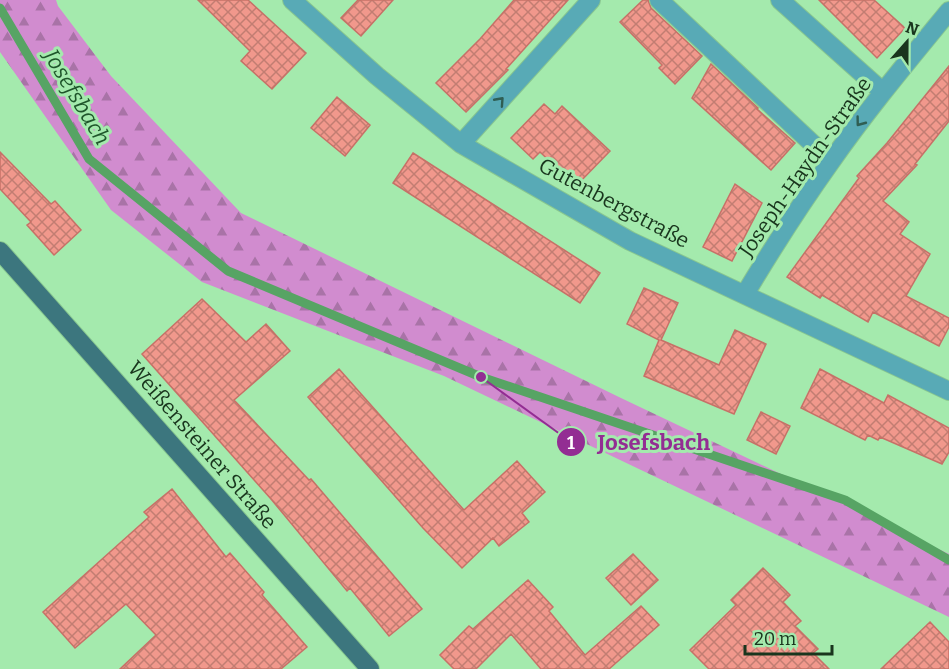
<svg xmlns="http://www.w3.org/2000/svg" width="949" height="669" viewBox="0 0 949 669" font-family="Bitter,serif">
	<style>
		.forest { fill: url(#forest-firs) }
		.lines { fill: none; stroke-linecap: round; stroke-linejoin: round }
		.stream { stroke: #57a464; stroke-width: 9 }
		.building { fill: url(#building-cross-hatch); stroke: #c67167; stroke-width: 1.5 }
		.minor-casing { stroke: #88c690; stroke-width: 20 }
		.major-casing { stroke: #88c690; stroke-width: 20 }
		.minor { stroke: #58aab6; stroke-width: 18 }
		.major { stroke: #3c767e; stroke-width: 18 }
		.oneway { stroke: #2f5e53 }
		.labels { text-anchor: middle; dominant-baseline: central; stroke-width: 6; stroke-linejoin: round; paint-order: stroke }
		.street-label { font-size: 21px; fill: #19351d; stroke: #a4eaad }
		.water-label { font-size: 22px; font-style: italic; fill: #1f562b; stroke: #a4eaad }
		.leader { fill: none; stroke: #932d93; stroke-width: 2 }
		.callout-dot { fill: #932d93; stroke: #a4eaad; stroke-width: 2 }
		.mark-label { font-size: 18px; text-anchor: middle; font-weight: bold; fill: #fff }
		.callout-label { font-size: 22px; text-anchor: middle; font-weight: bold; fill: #932d93; stroke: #a4eaad; stroke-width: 6; stroke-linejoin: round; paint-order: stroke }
	</style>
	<defs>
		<pattern id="forest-firs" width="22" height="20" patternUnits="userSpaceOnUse" patternTransform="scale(1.5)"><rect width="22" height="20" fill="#d18ccf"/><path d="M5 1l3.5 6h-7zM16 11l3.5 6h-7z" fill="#a973a7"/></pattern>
		<pattern id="building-cross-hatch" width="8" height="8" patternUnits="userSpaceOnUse" patternTransform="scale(1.5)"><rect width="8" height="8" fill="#f1988c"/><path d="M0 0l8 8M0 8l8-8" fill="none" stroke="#c27d72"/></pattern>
	</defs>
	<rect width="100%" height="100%" fill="#a4eaad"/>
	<path class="forest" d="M0,0H56L58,6L111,76L241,213L621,398L949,554V617L444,376L202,282L111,210L0,52Z"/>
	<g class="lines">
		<path class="stream" d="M0,8L89,159L228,271L481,377L845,500L949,560"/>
	</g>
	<path class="building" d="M198,0H248L306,53L272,89L241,61L250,51Z
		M358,0H393L361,36L341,18Z
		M514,0H568L506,69L508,70L466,112L436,83L480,39Z
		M643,0H648L651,8L702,56L675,84L659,68L662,65L620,22Z
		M819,0H874L905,28L877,58Z
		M711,64L758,108L757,109L795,143L771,170L692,98Z
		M949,66V121L915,164L917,165L883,201L909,222L900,234L930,254L906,296L949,318V327L939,346L873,312L868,322L822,295L820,298L787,277L859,178L857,176L887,143Z
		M337,97L370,125L345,156L311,128Z
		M544,104L555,114L562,106L610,151L576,186L540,152L533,159L511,138Z
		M0,152L51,204L55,201L81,230L54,255L27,225L31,222L0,189Z
		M413,153L600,273L580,303L393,183Z
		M735,184L762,203L732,261L703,247Z
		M644,288L678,303L661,340L719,365L735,330L766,344L734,414L644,376L659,340L627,324Z
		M202,299L246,342L266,324L290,351L234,400L309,480L311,479L422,609L389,636L350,588L347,591L271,499L142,354Z
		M339,369L464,510L517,461L545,492L522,513L529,522L499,546L493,538L462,568L423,528L308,397Z
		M820,369L884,403L888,395L949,428V452L942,464L880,437L878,440L868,435L865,440L801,408Z
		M761,412L790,426L776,454L747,440Z
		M172,489L226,557L230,553L264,592L262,595L307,647L281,669H120L156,635L126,604L75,648L43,612L149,517L144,512Z
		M633,554L658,580L631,605L606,578Z
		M763,568L790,595L783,602L801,621L795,626L818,649L813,653L829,669H709L690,650L736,605L731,600Z
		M528,580L553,607L549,611L585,655L641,606L659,625L609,669H541L511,634L476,669H454L440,655L469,626L473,629Z
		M930,622L949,642V669H881Z"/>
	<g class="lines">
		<defs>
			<path id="minor" d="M292,0L377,76L461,144L630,241L949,391
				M659,0L831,161
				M780,0L883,92
				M461,144L591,0
				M745,294C772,249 800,205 830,163C867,110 908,61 949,11"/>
			<path id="major" d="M0,251L370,669"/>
		</defs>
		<use href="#minor" class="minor-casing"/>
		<use href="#major" class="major-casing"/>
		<use href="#minor" class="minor"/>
		<use href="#major" class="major"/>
	</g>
	<defs><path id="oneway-chevron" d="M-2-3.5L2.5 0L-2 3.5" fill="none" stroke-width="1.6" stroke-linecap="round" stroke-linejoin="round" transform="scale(1.5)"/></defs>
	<g class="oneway">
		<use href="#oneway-chevron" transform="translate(500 101) rotate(-48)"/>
		<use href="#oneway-chevron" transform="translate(860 122) rotate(127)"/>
	</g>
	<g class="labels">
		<g class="street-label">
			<text transform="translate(805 167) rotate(-55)">Joseph-Haydn-Straße</text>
			<text transform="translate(614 203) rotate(28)">Gutenbergstraße</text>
			<text transform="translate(202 445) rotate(49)">Weißensteiner Straße</text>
		</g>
		<g class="water-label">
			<text transform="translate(77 97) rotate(59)">Josefsbach</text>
		</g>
	</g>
	<path class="leader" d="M481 377L571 442"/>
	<g class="callout-dot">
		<circle cx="481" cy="377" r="6"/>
		<circle cx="571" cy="442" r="15"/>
	</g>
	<g class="mark-label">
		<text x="571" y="449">1</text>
	</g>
	<g class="callout-label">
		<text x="654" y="450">Josefsbach</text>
	</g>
	<g transform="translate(907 42) rotate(21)" stroke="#a4eaad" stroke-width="4.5" paint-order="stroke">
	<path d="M0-4.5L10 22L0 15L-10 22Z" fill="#19351d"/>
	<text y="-9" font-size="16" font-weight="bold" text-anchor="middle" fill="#19351d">N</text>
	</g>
	<path d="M745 645v9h87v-9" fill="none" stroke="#19351d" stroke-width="3"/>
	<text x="754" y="645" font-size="18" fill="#19351d" stroke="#a4eaad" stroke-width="4.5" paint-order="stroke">20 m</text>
</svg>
